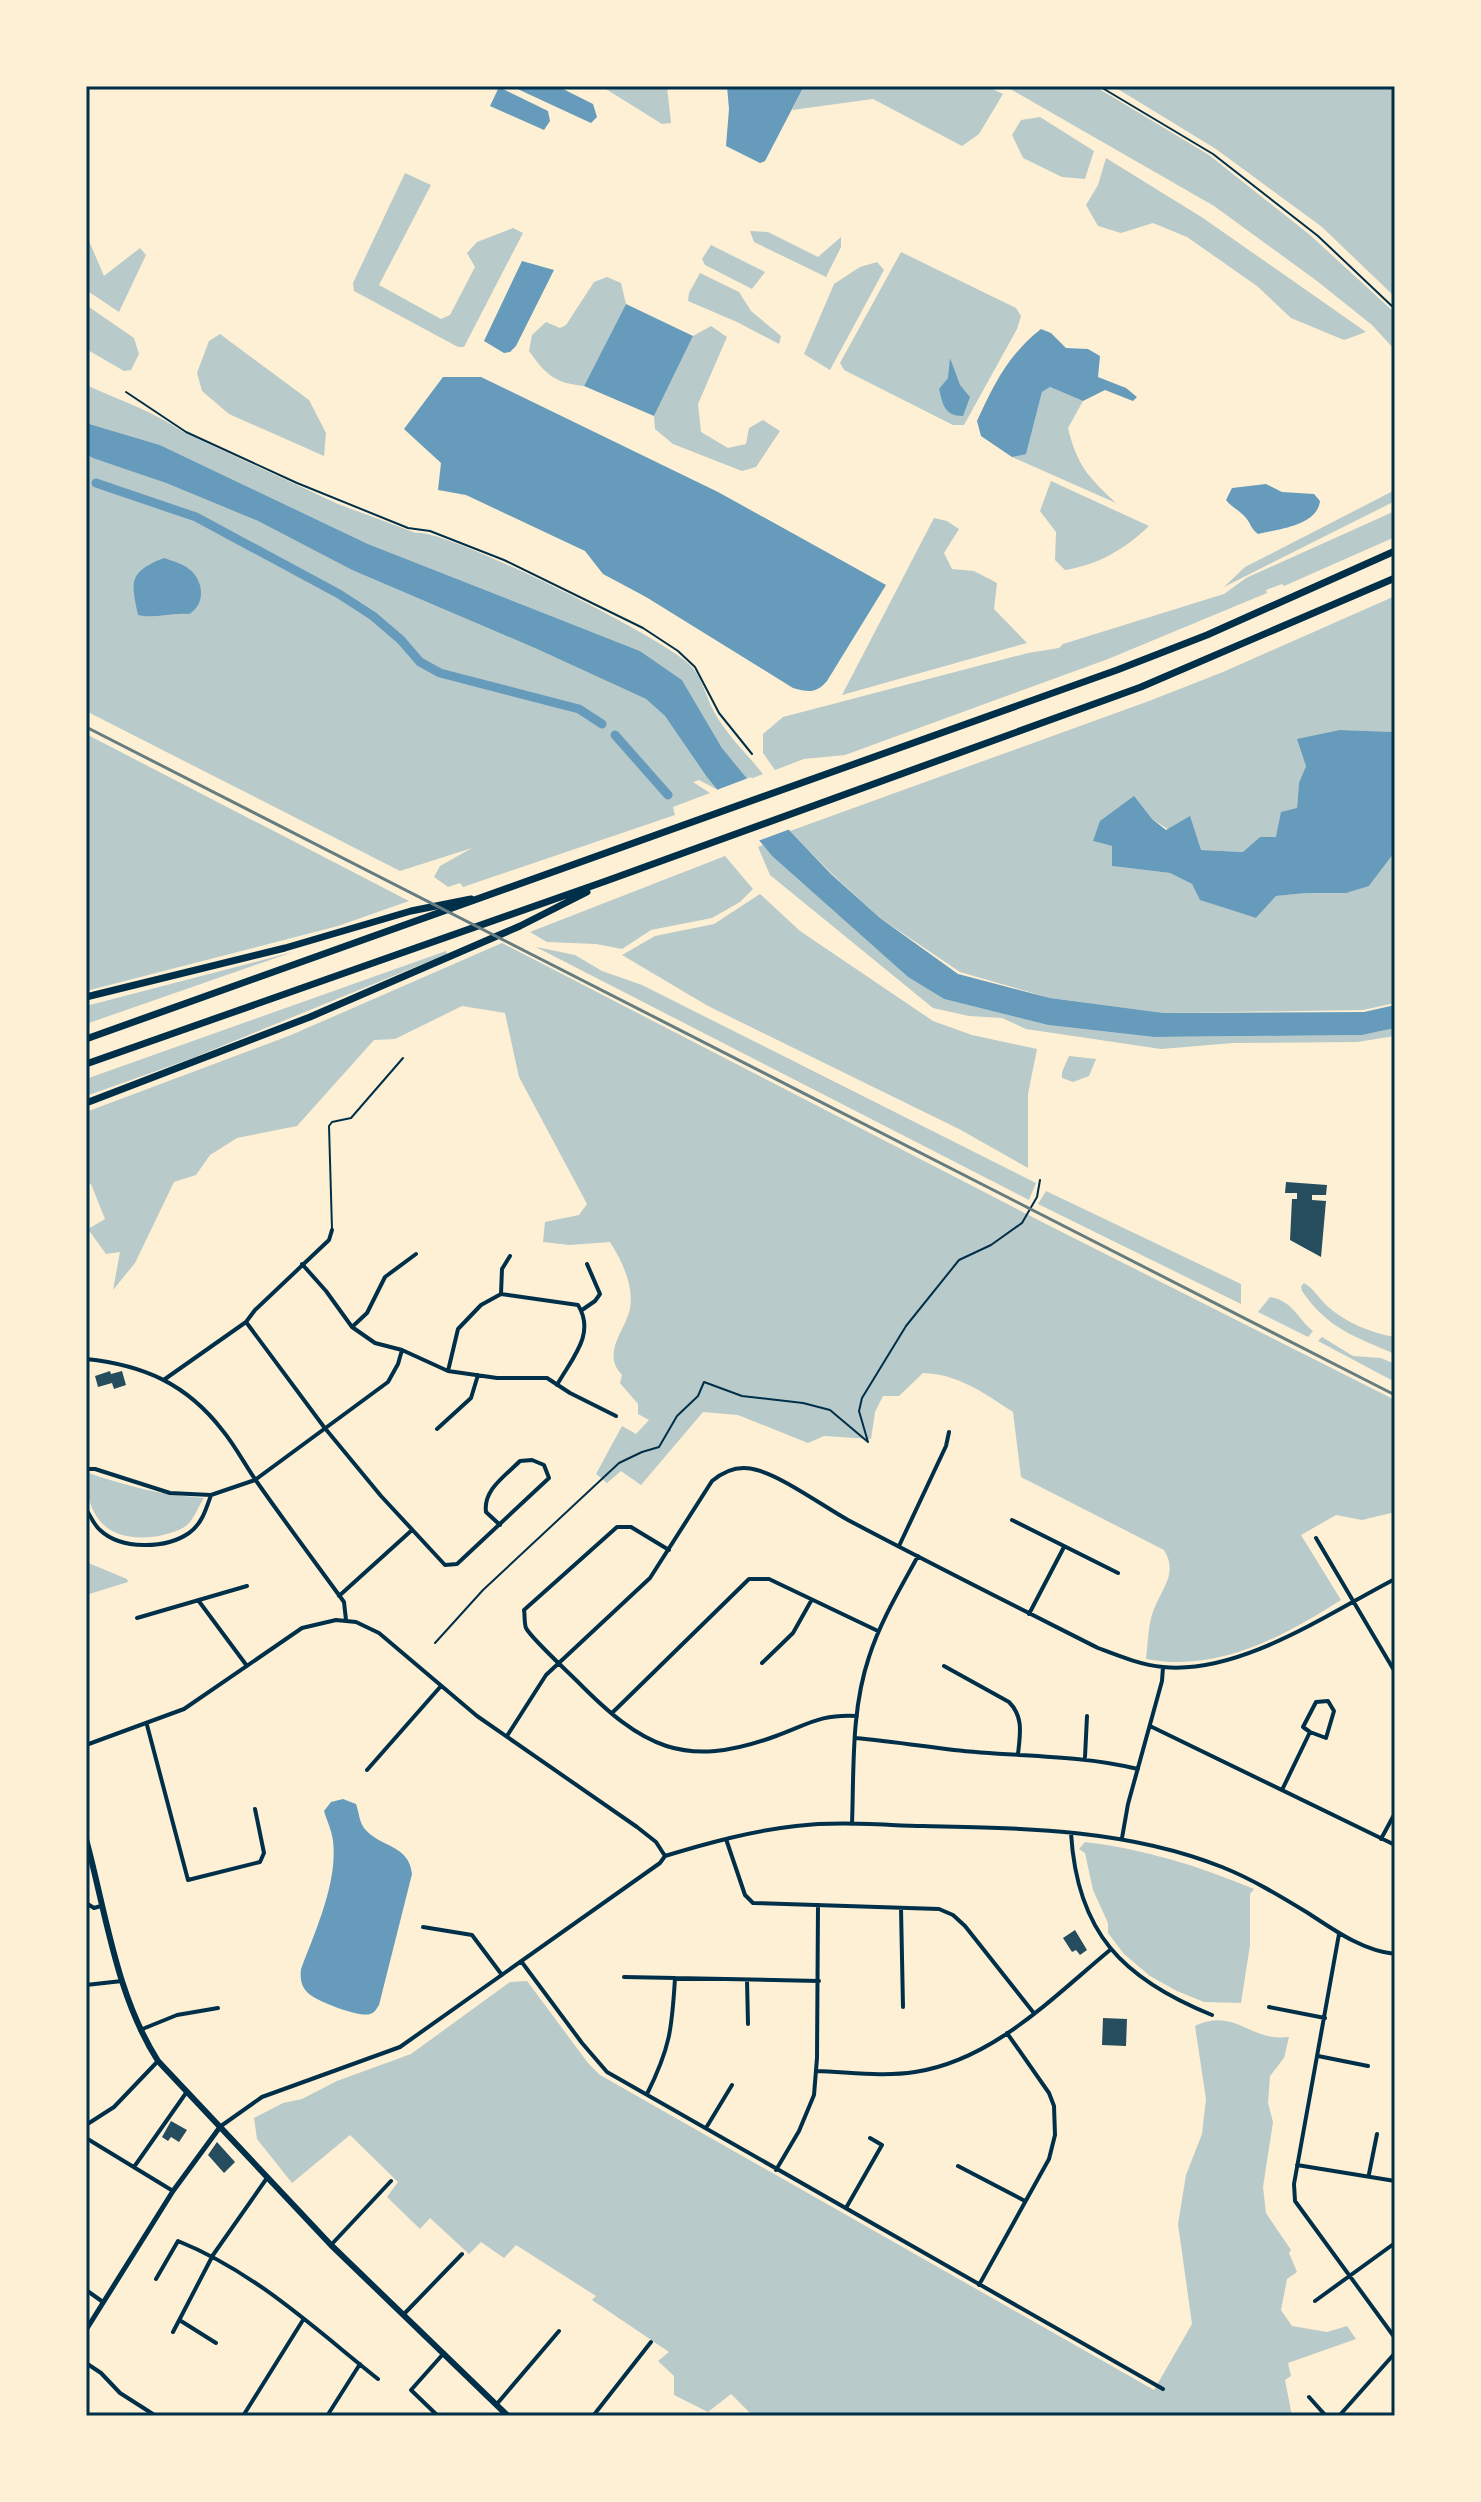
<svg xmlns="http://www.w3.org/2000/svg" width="1481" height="2502" viewBox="0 0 1481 2502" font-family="Barlow,sans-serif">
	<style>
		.green { fill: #b9caca }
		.water { fill: #669bbc }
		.pier { fill: #fdf0d5 }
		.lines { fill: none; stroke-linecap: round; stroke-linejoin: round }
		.canal { stroke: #669bbc; stroke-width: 9 }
		.building { fill: #264d5e }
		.path { stroke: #003049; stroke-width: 2 }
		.service { stroke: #003049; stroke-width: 2 }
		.minor { stroke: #003049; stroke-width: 4 }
		.secondary { stroke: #003049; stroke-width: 5 }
		.primary { stroke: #003049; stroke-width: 6 }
		.motorway { stroke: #003049; stroke-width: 7 }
		.rail { stroke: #657d81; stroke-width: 3 }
		.neatline { fill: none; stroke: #003049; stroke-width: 3 }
	</style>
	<rect width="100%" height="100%" fill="#fdf0d5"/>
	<path class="green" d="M601,86H667L671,123L662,124Z
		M804,86H986L1003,94L979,134L962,146L873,99L792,110Z
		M1005,86L1096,87L1209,155L1310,235L1395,313V350L1372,325L1317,281L1214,206Z
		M1113,86H1395V297L1322,227L1216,149Z
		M1040,117L1094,151L1085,179L1062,177L1023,158L1012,135L1021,120Z
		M1106,158L1203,218L1366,332L1344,340L1291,318L1257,286L1187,237L1153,223L1121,233L1098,226L1086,205L1098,185Z
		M405,173L431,185L379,285L441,319L450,315L475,267L467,253L477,242L513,228L523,233L464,347H458L354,291L353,283Z
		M750,231L768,232L818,257L841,237V247L826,277L754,242Z
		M86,234L104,276L140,248L146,255L119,312L86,290Z
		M711,245L765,272L752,289L705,265L702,259Z
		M901,252L1016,308L1021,316L1017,329L964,425H953L844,370L840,363Z
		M877,262L884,270L830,370L804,354L834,284L860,267Z
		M700,273L739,292L751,311L781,336L779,344L737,322L688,301L689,293Z
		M607,277L621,283L626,304L584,386C555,383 546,375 529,351L532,335L546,322L560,328L566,325L594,282Z
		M86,305L134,338L139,354L131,370L124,371L86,349Z
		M711,326L727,337L698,404L701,432L728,448L746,444L749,428L763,420L780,431L756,467L742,471L673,444L655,429L654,416L693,336Z
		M220,334L309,400L326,433L324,456L229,414L202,391L197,373L209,341Z
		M86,385C119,400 153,411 183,432L338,504L416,533C441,526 671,641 692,667C704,681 707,702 717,717C729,737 748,755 763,774L748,780L722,748L682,680L640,651L368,544L160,445L86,423Z
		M1050,387L1083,401L1068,428C1077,465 1088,477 1116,503L1012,457L1026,453L1042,392Z
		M86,454L166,483L258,521L352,570L537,649L646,699L665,716L718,790L699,780L693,782L710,793L673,807L675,815L463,887L460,883L448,887L434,877L440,866L472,848L400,871L86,711Z
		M1051,481L1149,526C1125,549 1098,565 1065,570L1055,560L1056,532L1040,511Z
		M1395,490V501L1224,587L1245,567Z
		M1395,511V537L1284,586L1282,584L1266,590L1267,593L1108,659L845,755L804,759L775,770L763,753V734L783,717L1028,653L1059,648L1063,644L1224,594L1246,578Z
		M934,518L947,521L959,529L944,553L952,569L974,571L997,583L994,609L1027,643L842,695Z
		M1395,596V732L1340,730L1306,766L1299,784L1297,809L1276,837H1260L1244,852L1200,850L1152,819L1093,841L1112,846L1113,866L1170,873L1192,884L1201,900L1256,918L1276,896L1369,886L1395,852V1003L1363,1010L1164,1013L1050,998L960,972L880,918L832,874L790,831L1149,701L1223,672Z
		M86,734L409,901L338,926L86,991Z
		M763,845L772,856L908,977L944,999L1048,1025L1154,1037L1362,1035L1395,1028V1036L1357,1042L1233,1043L1161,1049L1026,1029L1002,1018L969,1016L933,1008L770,875L758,847Z
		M725,856L753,889L740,902L712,918L651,930L622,949L596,944L547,942L530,932Z
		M760,894L800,931L933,1021L972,1035L1037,1049L1028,1094V1168L959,1129L708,1006L622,955L655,936L714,924Z
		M502,943L1042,1222L1395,1400V1512L1362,1520L1336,1515L1301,1535L1341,1600C1283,1637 1217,1673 1146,1659C1148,1643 1148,1623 1154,1609C1163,1587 1178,1573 1164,1550L1021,1477L1013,1412C984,1393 958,1374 923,1373L899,1396H883L875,1412L871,1439L824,1436L808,1443L738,1415L703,1412L641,1485L621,1471L607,1483L596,1474L622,1426L636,1434L649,1420L638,1414V1404L620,1383L622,1375C601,1353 625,1331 630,1309C634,1285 622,1261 610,1242L570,1245L543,1242L545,1222L579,1215L587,1204L519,1077L505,1013L462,1006L395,1039L374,1040L297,1126L237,1138L210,1155L196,1175L174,1182L135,1263L113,1290L120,1252L106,1254L88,1229L105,1219L91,1184L86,1186V1112L291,1035Z
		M536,947L575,955L602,971L642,985L1036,1183L1029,1200Z
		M446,951L447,954L190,1059L86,1096V1079Z
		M293,952L86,1024V1006Z
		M1069,1056L1096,1059L1089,1076L1073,1082L1062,1078V1072Z
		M1046,1191L1241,1284V1304L1038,1204Z
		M1304,1283C1313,1288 1319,1298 1326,1305C1344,1322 1371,1333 1395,1337V1354C1354,1336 1328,1329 1302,1291L1301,1286Z
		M1270,1297C1293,1301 1297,1318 1313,1331L1308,1337L1258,1312Z
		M1322,1337L1353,1356L1381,1358L1395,1364V1382L1318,1341Z
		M86,1472C125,1486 162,1495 204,1498C199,1505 194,1519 187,1525C179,1532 161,1536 151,1537C105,1541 86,1516 86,1472Z
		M86,1562L127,1579L128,1582L86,1595Z
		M1085,1842C1144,1849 1199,1866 1254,1889L1250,1894V1945L1241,2003L1204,2002L1177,1991L1150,1976L1124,1954L1108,1933V1923L1093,1890L1085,1853L1079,1849Z
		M527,1981L588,2063L600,2075L1154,2390L1192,2324L1178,2224L1186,2175L1202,2134L1206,2099L1195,2026C1236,2007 1249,2042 1289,2037L1284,2058L1270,2076L1268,2103L1273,2122L1263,2187L1266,2213L1291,2250L1289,2253L1297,2272L1287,2279L1281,2310L1292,2326L1327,2332L1347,2326L1356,2339L1288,2363L1291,2376L1285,2380L1292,2416H753L731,2394L708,2412L674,2395V2376L658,2361L669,2352L592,2300L596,2296L516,2245L504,2258L481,2242L469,2254L430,2218L420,2229L387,2197L398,2182L350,2135L292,2183L257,2139L254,2118L283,2103L302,2099L337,2081L411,2054L510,1982Z"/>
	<path class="water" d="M511,86H557L593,104L597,117L591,123Z
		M727,86H804L765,161L760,163L726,146L729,109Z
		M499,87L548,111L550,121L544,130L490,106Z
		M522,261L554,270L516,346L510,352L504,353L484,341Z
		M626,304L693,336L654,416L584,386Z
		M1041,329L1051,333L1066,348L1088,349L1100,356L1098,377L1126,388L1137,397L1133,401L1105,390L1083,401L1050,387L1042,392L1026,454L1012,457L981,436L977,421C994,384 1008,355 1041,329Z
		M950,358L960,385L970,397L963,416C944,416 943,404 939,389L948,378Z
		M443,377H481L718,492L886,585L827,681C816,694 808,692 793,688L646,597L603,574L585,551L466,495L438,490L441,463L404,429Z
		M86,423L160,445L368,544L640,651L682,680L722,748L790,831L831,874L880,918L958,974L1050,998L1164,1013L1364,1012L1395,1005V1028L1362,1035L1154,1037L1048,1025L944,999L908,977L772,856L707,777L665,716L646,699L537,649L352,570L258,521L166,483L93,458L86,454Z
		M1266,484L1282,492L1314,494L1320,501C1317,526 1278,529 1258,534C1251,529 1251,524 1246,518C1241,511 1232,508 1226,500L1232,488Z
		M164,558C172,561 182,563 189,569C204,580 206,605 189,614C171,612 155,619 138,615C131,582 128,572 164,558Z
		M1340,730L1395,732L1394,853L1369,886L1346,893H1306L1276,896L1256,918L1200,900L1192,884L1170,873L1112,866V846L1093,841L1100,821L1134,796L1152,819L1166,830L1190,816L1201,850L1243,852L1260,837H1276L1281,812L1297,808L1299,783L1306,766L1297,739Z
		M343,1799L356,1804C359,1812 359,1821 364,1828C380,1848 409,1844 412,1874L379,2005C376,2009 376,2012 370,2014C360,2018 316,2001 308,1993C301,1987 300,1978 301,1969C315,1932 338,1882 333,1841C332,1831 327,1821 324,1811L331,1802Z"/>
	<path class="pier" d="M751,777L793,828L755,842L714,791Z"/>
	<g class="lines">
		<path class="canal" d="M96,483L196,517L339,594L373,616L401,640L420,662L440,673L579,709L602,724
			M615,735L668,795"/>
	</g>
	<path class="building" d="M1286,1182L1327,1185L1326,1195H1312V1200L1326,1201L1321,1257L1290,1240L1292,1199H1297V1193H1285Z
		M110,1371L111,1374L122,1371L126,1385L114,1389L112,1383L98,1387L95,1376Z
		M1075,1930L1087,1950L1080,1955L1076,1950L1072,1952L1063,1938Z
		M1103,2018L1127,2019L1126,2046L1102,2045Z
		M171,2121L187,2130L179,2142L171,2137L168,2141L162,2137Z
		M217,2142L235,2162L224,2173L208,2155Z"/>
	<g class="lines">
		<path class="path" d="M1099,86L1213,154L1318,236L1395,309
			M126,392L186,432L297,483L408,528L430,531L504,560L643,628L678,651L695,667L719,713L752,754
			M435,1643L483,1590L619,1463L642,1452L659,1447L677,1416L698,1396L704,1382L742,1396L803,1403L830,1410L868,1442L859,1411L862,1398L906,1326L959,1260L991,1245L1022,1223L1037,1197L1040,1180"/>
		<path class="service" d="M332,1229L329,1126L332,1122L351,1118L403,1058"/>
		<path class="minor" d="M302,1264L326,1291L352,1327L375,1343L402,1350L448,1371L497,1378H547L570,1393L616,1416
			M501,1294L502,1269L510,1256
			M582,1310L595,1301L600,1294L587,1264
			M246,1322L324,1427L381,1496L445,1565L457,1564L549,1478L544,1465L532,1460L520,1461C505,1476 483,1490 486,1512L500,1525
			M352,1327L367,1313L385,1277L416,1254
			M86,1359C144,1365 187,1384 223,1431C236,1447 245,1465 257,1482C285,1522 315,1562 344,1602L346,1620
			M448,1371L458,1329L481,1305L501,1294L578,1305C596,1334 572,1358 557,1385
			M165,1379L246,1322L255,1310L329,1240L332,1230
			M437,1429L471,1398L478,1375
			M86,1469H95L170,1493L211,1495L255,1480L388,1382L398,1364L402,1350
			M86,1509C90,1515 94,1525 100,1530C121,1550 166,1549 189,1533C202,1524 206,1509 211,1495
			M1012,1520L1118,1573
			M1316,1538L1395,1672
			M899,1546L946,1446L949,1432
			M669,1550L631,1527H617L524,1610C525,1614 524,1623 526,1628C531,1638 567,1671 577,1681C642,1747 684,1770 776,1736C809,1724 820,1714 857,1716
			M339,1596L412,1530
			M198,1600L247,1666
			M1029,1614L1064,1547
			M137,1618L247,1586
			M762,1663L793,1633L811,1601
			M944,1666L1009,1702C1024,1717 1020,1735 1018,1754
			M612,1713L749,1579H769L878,1631
			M147,1725L188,1880L260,1862L264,1853L255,1809
			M1150,1726L1395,1845
			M507,1736L546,1675L650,1578L712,1481C725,1470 741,1465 757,1470C783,1477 823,1506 848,1520C931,1564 1015,1606 1098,1648C1119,1656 1141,1665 1163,1667C1240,1675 1329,1613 1395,1579
			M855,1738C889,1741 921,1746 954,1750C1015,1757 1077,1754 1138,1769
			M86,1745L184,1709L302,1628L336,1620L356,1622L379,1633L477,1716L637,1827L656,1842L665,1856C708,1843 751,1831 796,1826C838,1821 881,1825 923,1826C1024,1828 1127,1829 1222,1867C1252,1879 1280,1896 1308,1913C1334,1930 1363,1951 1395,1954
			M1085,1757L1087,1716
			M367,1770L441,1686
			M1282,1790L1310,1732L1326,1738L1334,1711L1328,1701L1316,1702L1303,1727L1310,1732
			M852,1824C854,1769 851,1710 869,1657C880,1622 900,1589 918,1556
			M1071,1833C1077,1933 1123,1979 1212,2015
			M1122,1838L1128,1804L1162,1681L1163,1667
			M726,1839L745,1895L753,1903L939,1909L953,1915L965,1926L1033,2012
			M1381,1839L1395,1813
			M86,1903L94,1908L101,1906
			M901,1908L903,2007
			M423,1927L472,1935L502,1975
			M1339,1934L1294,2184L1295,2201L1395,2338
			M521,1961L582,2043L607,2072L1163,2389
			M624,1977L819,1981
			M747,1980L748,2024
			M86,1985L122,1981
			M1269,2007L1325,2018
			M140,2030L177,2015L218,2008
			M1318,2056L1368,2066
			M817,2071C849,2072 883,2077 915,2072C993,2060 1052,1998 1110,1950
			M647,2094C670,2048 672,2029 675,1978
			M86,2125L114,2107L158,2061
			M221,2126L262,2097L400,2047L660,1863L665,1856
			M706,2128L732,2085
			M86,2138L173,2191
			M1297,2165L1395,2181
			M958,2166L1025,2201
			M134,2167L186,2093
			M776,2170L799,2131L814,2095L817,2058L818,1905
			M1369,2174L1377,2134
			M846,2208L882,2145L870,2138
			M331,2245L391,2181
			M156,2279L178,2241C255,2272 314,2328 378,2379
			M979,2285L1049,2159L1055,2135L1054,2106L1049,2093L1007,2033
			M86,2290L103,2302
			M1315,2301L1395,2243
			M404,2314L462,2254
			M181,2321L216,2343
			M173,2332L213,2255L267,2178
			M86,2363L101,2373L120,2393L156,2416
			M1309,2397L1326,2416
			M496,2405L559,2331
			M243,2416L303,2320
			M327,2416L360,2364
			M438,2416L411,2390L444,2353
			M593,2416L651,2342
			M1339,2416L1395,2353"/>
		<path class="secondary" d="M86,2330L173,2191L220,2127"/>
		<path class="primary" d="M86,1839C106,1913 116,1995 158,2061L331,2245L508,2416"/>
		<path class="motorway" d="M86,997L285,948L411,911L471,899
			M86,1039L1117,670L1207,635L1395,551
			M86,1064L606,881L1141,687L1395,578
			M86,1103L310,1017L520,926L587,892"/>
		<path class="rail" d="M86,727L1395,1395"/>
	</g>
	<rect width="1481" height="2502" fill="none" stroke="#fdf0d5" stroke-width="176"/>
	<rect x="88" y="88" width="1305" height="2326" class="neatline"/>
</svg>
